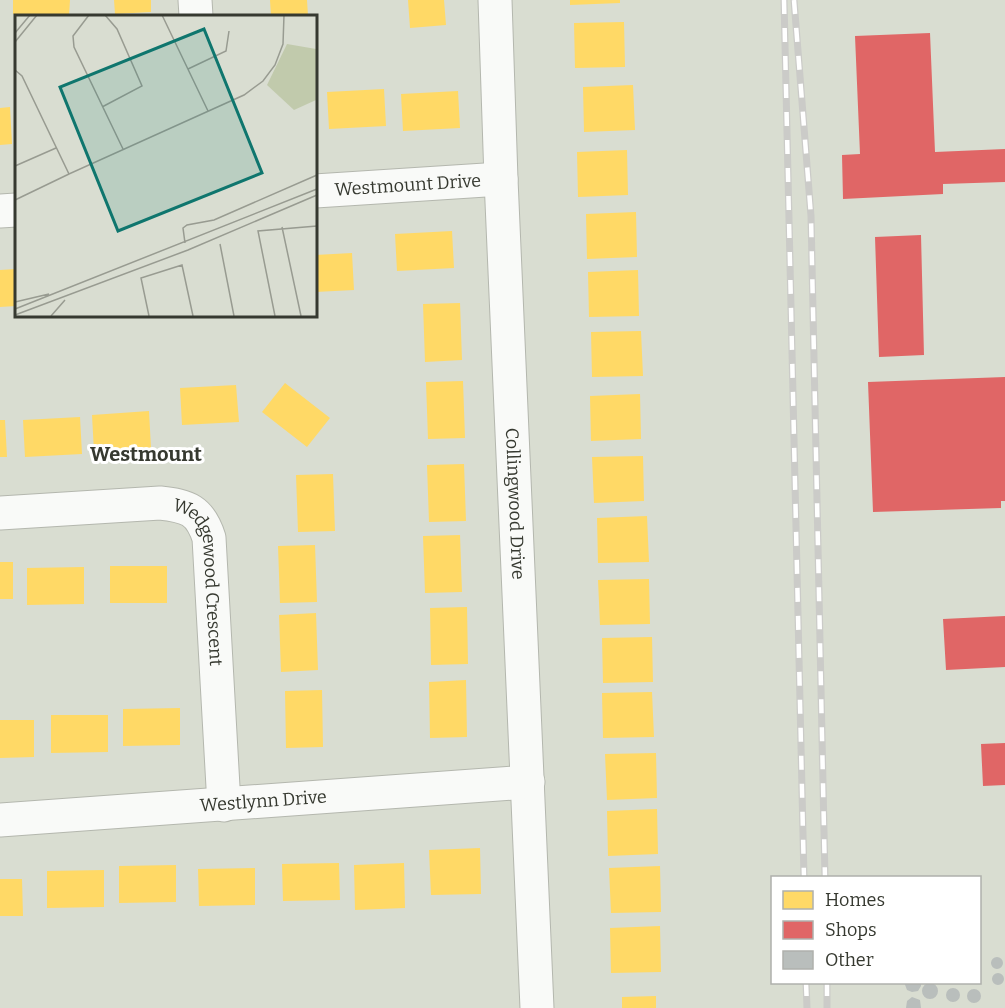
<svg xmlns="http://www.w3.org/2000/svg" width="1005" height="1008" viewBox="0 0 1005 1008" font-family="Bitter,serif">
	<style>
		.homes { fill: #ffd966 }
		.shops { fill: #e06666 }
		.building { fill: #b9bebc }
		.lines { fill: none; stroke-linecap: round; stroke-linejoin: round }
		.minor-casing { stroke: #b4b7ae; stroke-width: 35 }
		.minor { stroke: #f9faf8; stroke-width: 33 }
		.rail-casing { stroke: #cbcbc8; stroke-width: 7 }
		.rail { stroke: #fff; stroke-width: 4.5; stroke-dasharray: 14; stroke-linecap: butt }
		.labels { text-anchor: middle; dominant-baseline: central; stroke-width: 6; stroke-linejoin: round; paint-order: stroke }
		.street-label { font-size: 18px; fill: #363930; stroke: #fff }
		.neighbourhood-label { font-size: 20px; font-weight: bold; fill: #363930; stroke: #fff }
		.inset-road { fill: none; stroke: #989b91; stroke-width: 1.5 }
		.view { fill: #0f766e; fill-opacity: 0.15; stroke: #0f766e; stroke-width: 3 }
		.inset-edge { fill: none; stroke: #363930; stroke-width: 3 }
	</style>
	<rect width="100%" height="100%" fill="#d9ddd1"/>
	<path class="homes" d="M13,0H70L69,16L13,14Z
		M114,0H151V12L115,14Z
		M270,0H307L308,16H271Z
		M408,0H444L446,25L410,28Z
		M570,0H620V3L570,5Z
		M624,22L625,67L575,68L574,23Z
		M633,85L635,130L584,132L583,87Z
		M384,89L386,126L329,129L327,92Z
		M458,91L460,128L403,131L401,94Z
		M10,107L12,144L0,145V108Z
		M627,150L628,195L578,197L577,152Z
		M636,212L637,257L587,259L586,214Z
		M452,231L454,268L397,271L395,234Z
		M352,253L354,290L315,292V255Z
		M16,269V306L0,307V270Z
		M638,270L639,316L589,317L588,272Z
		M460,303L462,360L425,362L423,304Z
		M641,331L643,376L592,377L591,332Z
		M463,381L465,438L428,439L426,382Z
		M285,383L330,418L307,447L262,412Z
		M236,385L239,422L182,425L180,388Z
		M640,394L641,439L591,441L590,396Z
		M149,411L151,448L94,452L92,415Z
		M80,417L82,454L25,457L23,420Z
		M0,420H5L7,457H0Z
		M643,456L644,501L594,503L592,457Z
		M464,464L466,521L429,522L427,465Z
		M333,474L335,531L298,532L296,475Z
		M647,516L649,562L598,563L597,518Z
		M460,535L462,592L425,593L423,536Z
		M315,545L317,602L280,603L278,546Z
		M0,562H13V599H0Z
		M110,566H167V603H110Z
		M84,567V604L27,605V568Z
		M649,579L650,624L600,625L598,580Z
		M467,607L468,664L431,665L430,608Z
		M316,613L318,670L281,672L279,615Z
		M652,637L653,682L603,683L602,638Z
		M466,680L467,737L430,738L429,682Z
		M322,690L323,747L286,748L285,691Z
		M652,692L654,737L603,738L602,693Z
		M180,708V745L123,746V709Z
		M51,715H108V752L51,753Z
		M0,720H34V757L0,758Z
		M656,753L657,798L607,800L605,754Z
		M657,809L658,854L608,856L607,811Z
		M480,848L481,894L431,895L429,850Z
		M339,863L340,900L283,901L282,864Z
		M404,863L405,908L355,910L354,865Z
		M176,865V902L119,903V866Z
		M660,866L661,912L611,913L609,868Z
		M255,868V905L199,906L198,869Z
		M104,870V907L47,908V871Z
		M0,879H22L23,916H0Z
		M660,926L661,972L611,973L610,928Z
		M656,996V1008H622V997Z"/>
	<path class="shops" d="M930,33L935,152L1005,149V182L943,184V194L843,199L842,155L860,154L855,36Z
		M921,235L924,355L879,357L875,237Z
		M1005,377V501H1001V508L873,512L868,382Z
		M1005,616V667L946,670L943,619Z
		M1005,743V785L983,786L981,744Z"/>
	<path class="building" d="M991 963a6 6 0 1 1 12 0a6 6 0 1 1-12 0Z
		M992 979a6 6 0 1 1 12 0a6 6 0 1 1-12 0Z
		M904,982H921V986L918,991L912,992L907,990Z
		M922 991a8 8 0 1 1 16 0a8 8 0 1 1-16 0Z
		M946 995a7 7 0 1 1 14 0a7 7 0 1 1-14 0Z
		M967 996a7 7 0 1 1 14 0a7 7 0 1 1-14 0Z
		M912,997L920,1000L921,1008H906L907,1001Z"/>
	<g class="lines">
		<defs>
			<g id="minor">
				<path d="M195,0L196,16"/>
				<path id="s1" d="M495,0L501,179L537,1008"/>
				<path id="s2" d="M315,191L501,179"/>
				<path d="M0,211L16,210"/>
				<path id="s3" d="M0,513L160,503C188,506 200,510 209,538L224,805"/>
				<path id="s4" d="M0,820L528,782"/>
			</g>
		</defs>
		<use href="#minor" class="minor-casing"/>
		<use href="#minor" class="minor"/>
		<defs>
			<path id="rail" d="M784,0L804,878
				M794,0L811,216L825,878
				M806,982L807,1008
				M827,982V1008"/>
		</defs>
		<use href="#rail" class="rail-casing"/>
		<use href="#rail" class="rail"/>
	</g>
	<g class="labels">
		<g class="street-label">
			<text stroke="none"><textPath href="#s2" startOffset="93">Westmount Drive</textPath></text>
			<text stroke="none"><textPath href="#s1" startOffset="504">Collingwood Drive</textPath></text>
			<text stroke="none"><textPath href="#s3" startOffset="264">Wedgewood Crescent</textPath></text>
			<text stroke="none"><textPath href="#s4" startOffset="264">Westlynn Drive</textPath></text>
		</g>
		<g class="neighbourhood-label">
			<text x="146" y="454">Westmount</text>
		</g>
	</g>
	<g transform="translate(15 15)">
		<rect width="302" height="302" fill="#d9ddd1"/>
		<path d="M272,29L301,34V85L279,95L252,70Z" fill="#c1caac"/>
		<path class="inset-road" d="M74,0L58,21L59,32L108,134M147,0L193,96M0,18L15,0M0,27L22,0M173,54L211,36L214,16M0,55L7,61L54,159L229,80L248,66L260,50L268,29L269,0M87,92L127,71L102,14L90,0M0,151L41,133M0,185L54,159M267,212L286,301M170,228L168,213L172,210L199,205L302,160M205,229L219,301M0,287L34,279M0,294L302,174M0,300L173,235L302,180M36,301L50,285M134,301L126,263L167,250L178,301M260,301L243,216L302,211"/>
		<path class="view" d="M189,14L247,158L103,216L45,72Z"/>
		<rect width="302" height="302" class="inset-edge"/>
	</g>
	<rect x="771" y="876" width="210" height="108" fill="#ffffff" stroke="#afb0ac" stroke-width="1.5"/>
	<rect x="783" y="891" width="30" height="18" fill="#ffd966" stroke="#afb0ac" stroke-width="1.5"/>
	<text x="825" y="906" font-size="18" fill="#363930">Homes</text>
	<rect x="783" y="921" width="30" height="18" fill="#e06666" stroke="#afb0ac" stroke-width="1.5"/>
	<text x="825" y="936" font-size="18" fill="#363930">Shops</text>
	<rect x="783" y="951" width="30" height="18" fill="#b9bebc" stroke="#afb0ac" stroke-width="1.5"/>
	<text x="825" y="966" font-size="18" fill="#363930">Other</text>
</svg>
